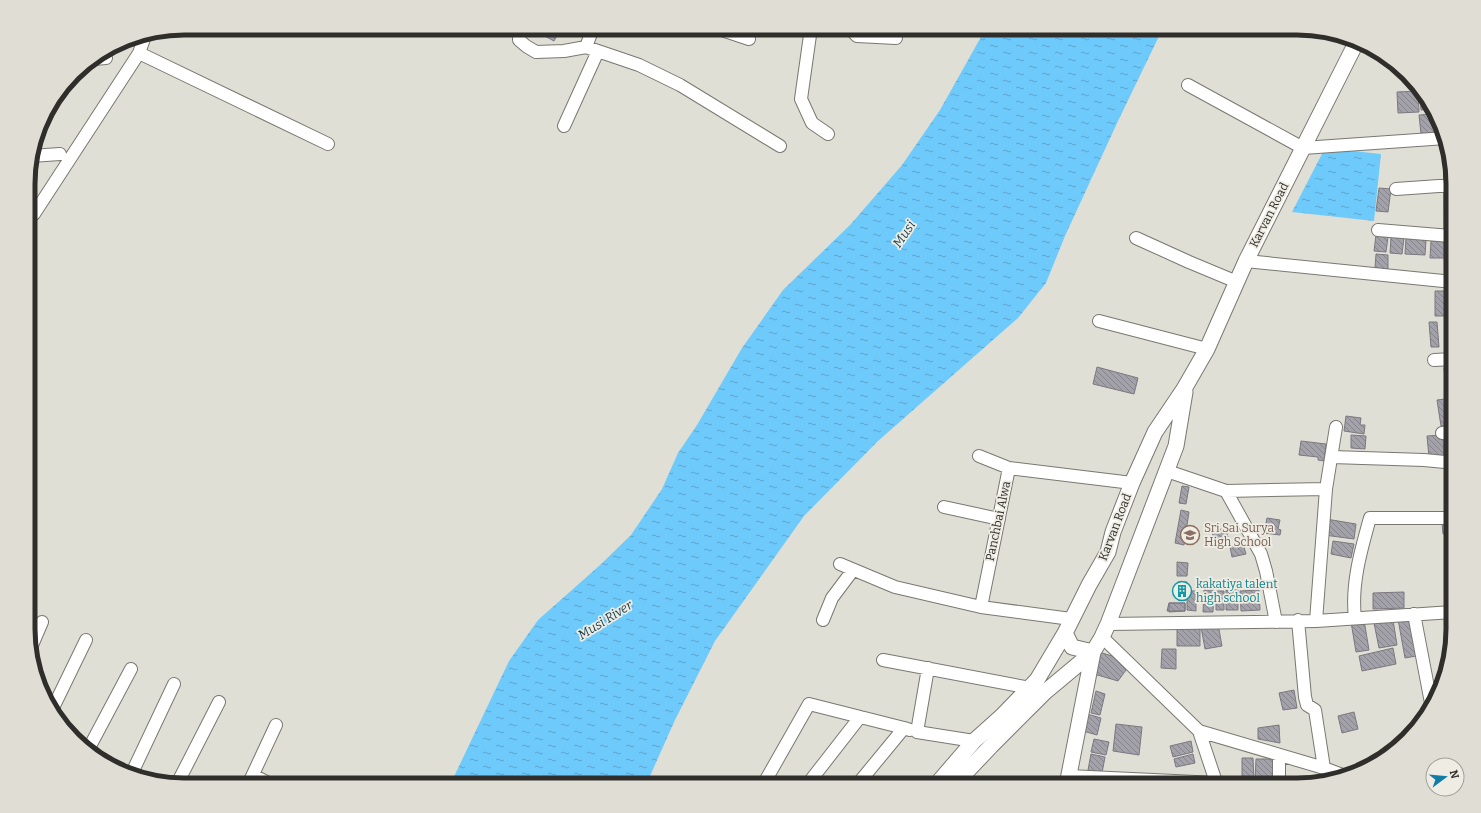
<svg xmlns="http://www.w3.org/2000/svg" width="1481" height="813" viewBox="0 0 1481 813" font-family="Bitter,serif">
	<style>
		.water { fill: url(#water-ripples) }
		.building { fill: url(#building-back-hatch); stroke: #7b7880 }
		.lines { fill: none; stroke-linecap: round; stroke-linejoin: round }
		.minor-casing { stroke: #797870; stroke-width: 14 }
		.tertiary-casing { stroke: #797870; stroke-width: 17 }
		.minor { stroke: #fff; stroke-width: 12 }
		.tertiary { stroke: #fff; stroke-width: 15 }
		.labels { text-anchor: middle; dominant-baseline: central; stroke-width: 3.5; stroke-linejoin: round; paint-order: stroke }
		.street-label { font-size: 12px; fill: #2f2e2b; stroke: #eeece3 }
		.education-label { font-size: 12px; fill: #785e54; stroke: #eeece3; text-anchor: start }
		.culture-label { font-size: 12px; fill: #0d838f; stroke: #eeece3; text-anchor: start }
		.water-label { font-size: 13px; font-style: italic; fill: #173f53; stroke: #eeece3 }
		.rim { fill: none; stroke: #2f2e2b; stroke-width: 5 }
	</style>
	<defs>
		<pattern id="water-ripples" width="26" height="14" patternUnits="userSpaceOnUse"><rect width="26" height="14" fill="#6fcafc"/><path d="M2 4q2-2 4 0t4 0M15 11q2-2 4 0t4 0" fill="none" stroke="#5ca4cc"/></pattern>
		<pattern id="building-back-hatch" width="6" height="6" patternUnits="userSpaceOnUse"><rect width="6" height="6" fill="#a3a1a9"/><path d="M-1 5l2 2M0 0l6 6M5-1l2 2" fill="none" stroke="#85848a"/></pattern>
	</defs>
	<rect width="100%" height="100%" fill="#e0dfd6"/>
	<path class="water" d="M986,28H1163L1118,121L1065,236L1046,283L1018,318L878,441L804,516L715,641L675,720L646,785H450L509,661L538,620L599,566L631,535L662,489L678,453L697,425L742,348L783,290L851,224L902,165L940,110Z
		M1325,148L1381,154L1374,221L1292,212Z"/>
	<path class="building" d="M544,28H561L554,41L541,34Z
		M733,28H759L757,34Z
		M1418,91L1419,112L1398,113L1397,92Z
		M1420,97H1427L1433,109L1421,110Z
		M1435,114L1442,127V133L1421,134L1419,115Z
		M1379,188L1391,189L1388,212L1376,211Z
		M1376,235L1388,237L1386,252L1374,251Z
		M1391,237L1404,238L1402,254L1390,253Z
		M1406,238L1426,240L1425,255L1405,254Z
		M1431,241H1447V258H1430Z
		M1376,254L1388,255V269L1375,268Z
		M1435,291H1451L1452,316H1435Z
		M1429,322H1437L1439,347H1431Z
		M1097,367L1138,378L1134,394L1093,384Z
		M1450,367L1453,396L1447,397L1444,368Z
		M1453,398V427H1450L1446,399Z
		M1445,399L1449,425L1441,426L1437,400Z
		M1346,416L1361,418L1360,425H1365L1364,434L1344,431Z
		M1351,435L1366,436L1365,449L1351,448Z
		M1443,435L1444,456L1429,457L1427,436Z
		M1446,436H1453V453L1446,454Z
		M1301,441L1326,444L1324,461L1318,460V457L1299,455Z
		M1182,486L1189,487L1186,504L1179,503Z
		M1181,510L1189,512L1184,545L1175,543Z
		M1267,518L1280,520L1278,529L1281,530L1280,535L1264,533Z
		M1326,519L1356,524L1354,539L1324,535Z
		M1442,523H1453V534H1443Z
		M1225,528L1228,537L1214,540L1212,532Z
		M1333,541L1354,544L1351,558L1331,554Z
		M1243,544L1246,554L1232,557L1230,547Z
		M1177,562L1188,563L1187,576H1177Z
		M1178,582H1187L1186,600H1178Z
		M1204,590H1214L1213,612H1203Z
		M1226,590H1238V610H1226Z
		M1259,590L1260,610L1241,611L1240,591Z
		M1187,591H1196V611L1187,610Z
		M1216,591H1224V610H1216Z
		M1404,592V608L1373,609V593Z
		M1169,603H1185V611L1169,612Z
		M1169,603H1185V611H1167Z
		M1409,617L1416,656L1405,658L1398,619Z
		M1364,620L1369,650L1356,652L1351,622Z
		M1393,620L1397,645L1379,648L1374,623Z
		M1218,624L1222,646L1205,649L1201,627Z
		M1200,628V646H1177V629Z
		M1393,648L1396,664L1362,671L1359,656Z
		M1162,649H1176V669L1161,668Z
		M1099,652L1112,656L1126,670L1118,681L1094,674Z
		M1294,690L1297,708L1283,710L1279,693Z
		M1096,691L1105,694L1100,715L1091,713Z
		M1354,712L1358,729L1342,733L1338,716Z
		M1087,714L1101,718L1097,735L1083,731Z
		M1116,724L1142,727L1139,755L1113,751Z
		M1279,725L1280,743L1258,739V728Z
		M1094,739L1109,742L1106,755L1091,752Z
		M1191,741L1193,752L1173,757L1170,746Z
		M1091,754L1105,757L1102,773L1088,770Z
		M1193,754L1195,763L1176,767L1174,759Z
		M1242,758H1253L1254,780H1242Z
		M1256,759H1273L1272,782L1255,781Z"/>
	<g class="lines">
		<defs>
			<path id="minor" d="M520,28L519,40L526,46L536,52L564,51L586,47L639,65L680,85L780,146
				M716,28L749,39
				M811,28L801,99L812,123L828,134
				M851,28L852,31L857,36L896,38
				M586,47L593,28
				M139,53L328,144
				M94,59L106,58
				M1188,85L1303,148L1446,138
				M564,126L598,51
				M31,156L60,154
				M1450,160L1451,282
				M1396,189L1453,185
				M29,214H34L139,53L145,36
				M1378,230L1451,236
				M1136,238L1189,262L1237,282
				M1246,261L1453,282
				M1099,321L1207,349
				M1434,360L1453,359
				M1442,433L1453,432
				M979,456L1009,468
				M1332,457L1424,460L1445,462
				M1167,471L1226,491L1261,554L1266,571L1276,622
				M1226,491L1326,489
				M944,507L999,519
				M840,564L895,587L981,607
				M1414,614L1432,708
				M1355,618C1351,584 1361,550 1370,518H1453
				M1071,619L981,607L1009,468L1132,483
				M823,620L832,598L853,570
				M1298,620L1305,697L1307,705L1315,710L1324,768
				M1316,621L1326,489L1336,427
				M1108,624L1316,621L1453,612
				M1102,637L1199,731L1324,768L1348,777
				M30,650L42,622
				M883,660L1030,688
				M928,668L917,732L974,741
				M52,710L86,640
				M1199,731L1217,785
				M89,748L131,669
				M131,775L174,684
				M253,775L272,785
				M1068,776L1217,783
				M177,784L219,702
				M248,785L276,725
				M763,785L809,704L904,728
				M807,785L860,717
				M857,785L904,728L910,730
				M1279,785V755"/>
			<path id="tertiary" d="M1065,633L1072,647L1093,652
				M936,785L974,741L1003,715L1037,680L1065,633L1089,585L1108,552L1113,532L1132,483L1155,432L1184,389L1207,349L1246,261L1357,41
				M954,785L991,746L1045,692L1093,652
				M1067,785L1093,652L1102,637L1108,624L1176,446L1185,392"/>
		</defs>
		<use href="#minor" class="minor-casing"/>
		<use href="#tertiary" class="tertiary-casing"/>
		<use href="#minor" class="minor"/>
		<use href="#tertiary" class="tertiary"/>
	</g>
	<defs>
		<symbol id="university-ring" viewBox="-11 -11 22 22"><circle r="9.5" fill="#eeece3" stroke="#8d6e63" stroke-width="1.5"/><path d="M0-5L7-2L0 1L-7-2ZM-4 1L0 2.5L4 1V4Q0 6-4 4Z" fill="#8d6e63"/></symbol>
		<symbol id="building-ring" viewBox="-11 -11 22 22"><circle r="9.5" fill="#eeece3" stroke="#0f9aa8" stroke-width="1.5"/><path d="M-4-6H4V6H1V3H-1V6H-4ZM-2.5-4.3h1.7v1.8h-1.7ZM.8-4.3h1.7v1.8H.8ZM-2.5-1h1.7V.8h-1.7ZM.8-1h1.7V.8H.8Z" fill="#0f9aa8"/></symbol>
	</defs>
	<g fill-rule="evenodd">
		<use href="#university-ring" x="1179" y="524" width="22" height="22"/>
		<use href="#building-ring" x="1171" y="580" width="22" height="22"/>
	</g>
	<g class="labels">
		<g class="street-label">
			<text transform="translate(1269 215) rotate(-63)">Karvan Road</text>
			<text transform="translate(998 521) rotate(-78)">Panchbai Alwa</text>
			<text transform="translate(1115 527) rotate(-69)">Karvan Road</text>
		</g>
		<g class="education-label">
			<text x="1204" y="528">Sri Sai Surya<tspan x="1204" dy="14">High School</tspan></text>
		</g>
		<g class="culture-label">
			<text x="1196" y="584">kakatiya talent<tspan x="1196" dy="14">high school</tspan></text>
		</g>
		<g class="water-label">
			<text transform="translate(904 234) rotate(-56)">Musi</text>
			<text transform="translate(605 620) rotate(-32)">Musi River</text>
		</g>
	</g>
	<path d="M0 0H1481V813H0ZM184 35H1297A149 149 0 0 1 1446 184V629A149 149 0 0 1 1297 778H184A149 149 0 0 1 35 629V184A149 149 0 0 1 184 35Z" fill="#dfddd4" fill-rule="evenodd"/>
	<path class="rim" d="M184 35H1297A149 149 0 0 1 1446 184V629A149 149 0 0 1 1297 778H184A149 149 0 0 1 35 629V184A149 149 0 0 1 184 35Z"/>
	<g transform="translate(1445 777) rotate(74)"><circle r="19" fill="#eeece3" stroke="#a2a099"/>
	<path d="M0-3L7 15L0 10L-7 15Z" fill="#117da6"/>
	<text y="-6" font-size="11" font-weight="bold" text-anchor="middle" fill="#2f2e2b">N</text>
	</g>
</svg>
